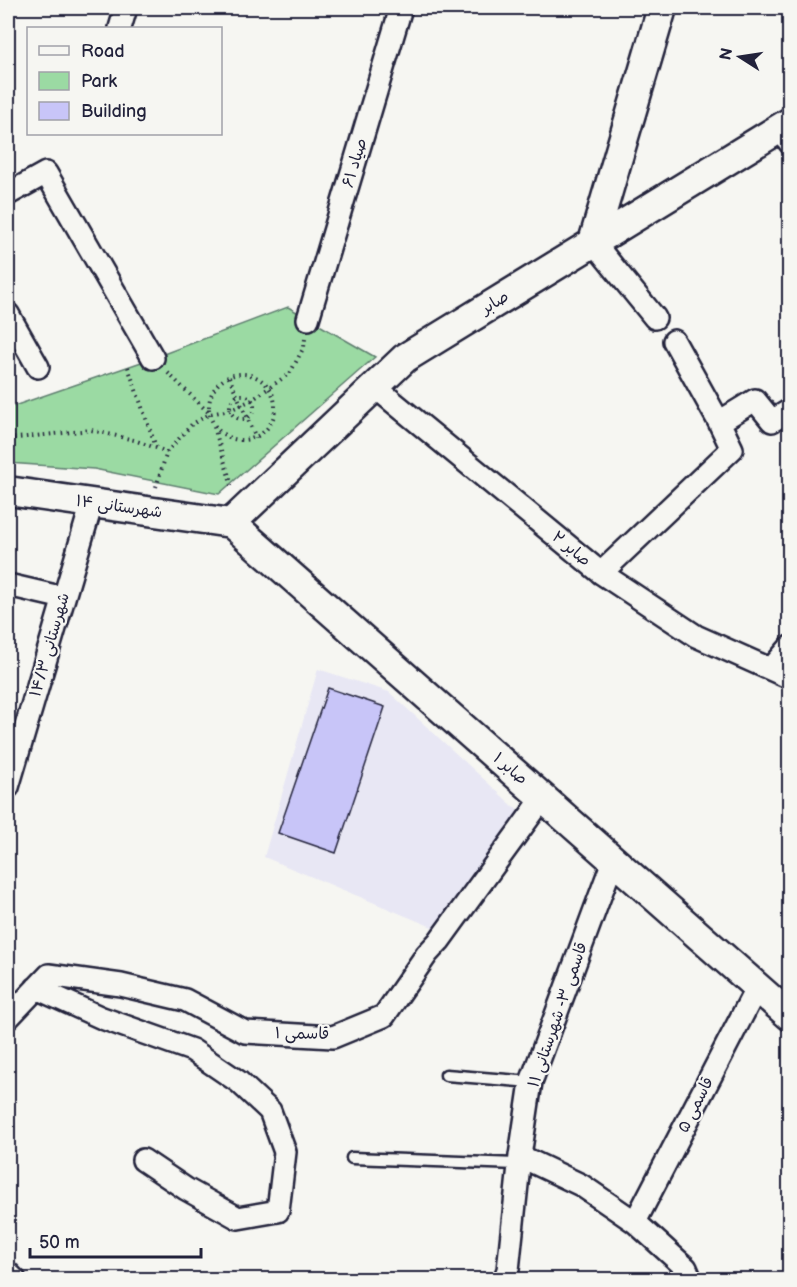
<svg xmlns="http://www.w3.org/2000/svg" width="797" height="1287" viewBox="0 0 797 1287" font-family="'Balsamiq Sans','Playpen Sans Arabic',sans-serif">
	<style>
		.built { fill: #e8e7f4 }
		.green { fill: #9bdaa3; stroke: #5e7e6f; stroke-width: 1.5 }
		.building { fill: #c8c5f8; stroke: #22223b; stroke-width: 1.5 }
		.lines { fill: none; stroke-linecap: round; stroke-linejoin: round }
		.lane-casing { stroke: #22223b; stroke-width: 15 }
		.street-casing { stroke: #22223b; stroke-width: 26 }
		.secondary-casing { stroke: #22223b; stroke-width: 33 }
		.path { stroke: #22223b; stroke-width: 4; stroke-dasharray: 1.5 4.5; stroke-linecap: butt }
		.lane { stroke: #f6f6f2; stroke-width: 10 }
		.street { stroke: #f6f6f2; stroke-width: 21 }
		.secondary { stroke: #f6f6f2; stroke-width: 28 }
		.labels { text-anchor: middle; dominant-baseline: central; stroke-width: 4.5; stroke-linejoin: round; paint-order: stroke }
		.street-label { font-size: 16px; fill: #22223b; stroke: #f6f6f2 }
	</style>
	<rect width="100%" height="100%" fill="#f6f6f2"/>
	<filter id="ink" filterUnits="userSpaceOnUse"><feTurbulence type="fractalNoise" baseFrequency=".0167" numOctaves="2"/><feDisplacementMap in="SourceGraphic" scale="12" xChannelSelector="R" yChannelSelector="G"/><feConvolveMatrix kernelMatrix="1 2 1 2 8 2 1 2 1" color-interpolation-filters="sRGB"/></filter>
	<g filter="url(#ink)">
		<path class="built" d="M318,669L389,692L525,817L479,866L449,934L264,857Z"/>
		<path class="green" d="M288,307L375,357L219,494L94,469L8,463V408L153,358Z"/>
		<path class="building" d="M328,688L385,707L336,853L278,833Z"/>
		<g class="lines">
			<defs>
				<path id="lane" d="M446,1075L531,1082
					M352,1158L519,1164"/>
				<path id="street" d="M120,28L126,8
					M779,128L790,143
					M8,194L46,173L153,358
					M593,242L655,318
					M8,314L38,367
					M308,319L401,8
					M674,341L719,422
					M375,387L601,573L696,636L790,678
					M601,573L732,449L719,422L755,400L772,421L790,410
					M8,585L64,598
					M771,669L790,647
					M8,787L92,503
					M36,988L102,1018L192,1050L239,1082L270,1111L285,1152L278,1211L238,1218L186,1189L143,1160
					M8,1018L49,975L121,985L185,1000L245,1032L333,1037L384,1016L427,954L439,941L543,798
					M520,1156L581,1185L635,1222L686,1268L691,1280
					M635,1222L757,987
					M8,1273L15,1280
					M504,1280L508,1270L520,1156L531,1082L613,861"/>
				<path id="secondary" d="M593,242L662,8
					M8,491L231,523
					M231,523L790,1016
					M231,523L405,358L790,122"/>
			</defs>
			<use href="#lane" class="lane-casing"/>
			<use href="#street" class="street-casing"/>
			<use href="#secondary" class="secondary-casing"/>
			<path class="path" d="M128,367L156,447
				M168,373L210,414
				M209 407a33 33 0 1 1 66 0a33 33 0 1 1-66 0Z
				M229,377L256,438
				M230 407a12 12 0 1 1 24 0a12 12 0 1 1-24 0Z
				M214,427L231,483V489
				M8,439L91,430L134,440L167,452
				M156,487L167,452L192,424L210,414L230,410L252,400L290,373L304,347L305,339"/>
			<use href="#lane" class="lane"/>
			<use href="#street" class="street"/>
			<use href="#secondary" class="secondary"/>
		</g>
	</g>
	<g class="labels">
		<g class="street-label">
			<text transform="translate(355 163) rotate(-73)">صیاد ۶۱</text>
			<text transform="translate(495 303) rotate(-32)">صابر</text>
			<text transform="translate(119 507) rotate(8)">شهرستانی ۱۴</text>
			<text transform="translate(571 549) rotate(40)">صابر ۲</text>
			<text transform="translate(50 645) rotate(-74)">شهرستانی ۱۴/۳</text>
			<text transform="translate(510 769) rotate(41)">صابر ۱</text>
			<text transform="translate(558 1015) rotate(-71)">قاسمی ۳- شهرستانی ۱۱</text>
			<text transform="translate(302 1034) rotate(1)">قاسمی ۱</text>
			<text transform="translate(696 1105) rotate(-63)">قاسمی ۵</text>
		</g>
	</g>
	<rect width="797" height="1287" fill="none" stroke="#f6f6f2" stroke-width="30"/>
	<rect x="15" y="15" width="767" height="1257" fill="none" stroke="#22223b" stroke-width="2" filter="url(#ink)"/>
	<rect x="27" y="27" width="195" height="108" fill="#f6f6f2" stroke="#a1a1a9" stroke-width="1.5"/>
	<rect x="39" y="46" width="30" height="9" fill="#f6f6f2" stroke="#a1a1a9" stroke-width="1.5"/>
	<text x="81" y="57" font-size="18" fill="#22223b">Road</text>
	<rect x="39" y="72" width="30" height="18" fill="#9bdaa3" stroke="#a1a1a9" stroke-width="1.5"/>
	<text x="81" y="87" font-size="18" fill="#22223b">Park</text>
	<rect x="39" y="102" width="30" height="18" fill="#c8c5f8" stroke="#a1a1a9" stroke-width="1.5"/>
	<text x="81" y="117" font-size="18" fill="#22223b">Building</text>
	<g transform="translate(740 57) rotate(282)" stroke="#f6f6f2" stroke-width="4.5" paint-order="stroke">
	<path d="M0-4.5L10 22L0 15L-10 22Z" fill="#22223b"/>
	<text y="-9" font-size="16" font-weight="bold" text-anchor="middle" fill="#22223b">N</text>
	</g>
	<path d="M30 1248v9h171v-9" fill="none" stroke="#22223b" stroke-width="3"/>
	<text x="39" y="1248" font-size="18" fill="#22223b" stroke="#f6f6f2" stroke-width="4.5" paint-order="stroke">50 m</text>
</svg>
